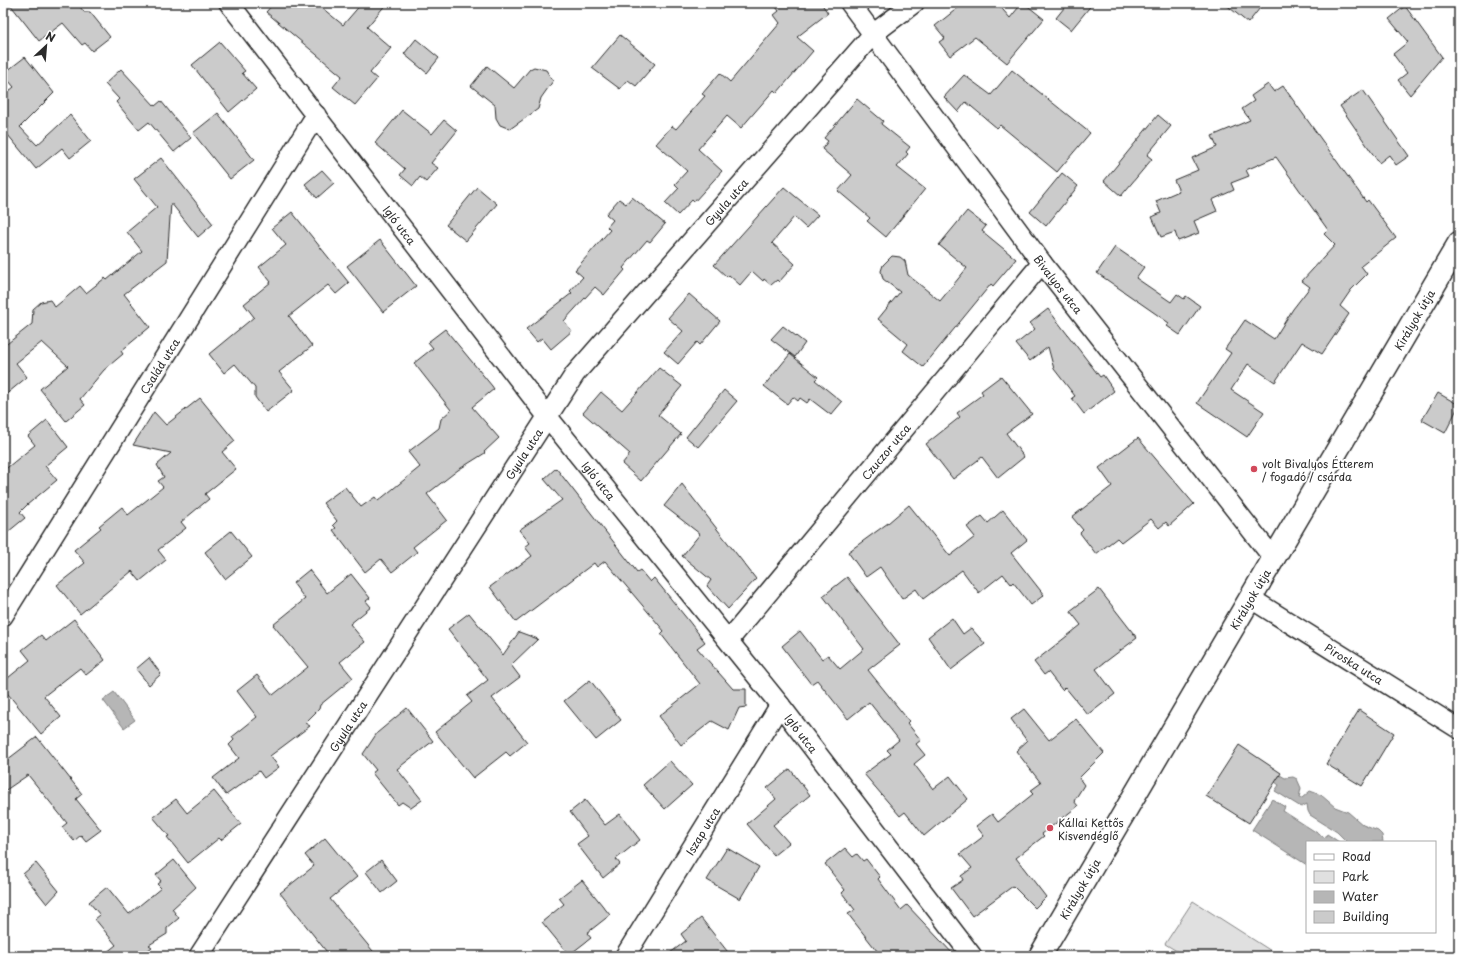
<svg xmlns="http://www.w3.org/2000/svg" width="1462" height="959" viewBox="0 0 1462 959" font-family="'Playpen Sans',sans-serif">
	<style>
		.green { fill: #e0e0e0; stroke: #868686 }
		.water { fill: #b6b6b6; stroke: #7e7e7e }
		.building { fill: #cbcbcb; stroke: #2b2b2b }
		.lines { fill: none; stroke-linecap: round; stroke-linejoin: round }
		.street-casing { stroke: #2b2b2b; stroke-width: 22 }
		.secondary-casing { stroke: #2b2b2b; stroke-width: 25 }
		.street { stroke: #fff; stroke-width: 19 }
		.secondary { stroke: #fff; stroke-width: 22 }
		.poi-dot { fill: #d1495b; stroke: #fff; stroke-width: 1.5 }
		.labels { text-anchor: middle; dominant-baseline: central; stroke-width: 3.5; stroke-linejoin: round; paint-order: stroke }
		.street-label { font-size: 11px; fill: #2b2b2b; stroke: #fff }
		.poi-label { font-size: 11px; fill: #2b2b2b; stroke: #fff; text-anchor: start }
	</style>
	<rect width="100%" height="100%" fill="#fff"/>
	<filter id="ink" filterUnits="userSpaceOnUse"><feTurbulence type="fractalNoise" baseFrequency=".025" numOctaves="2"/><feDisplacementMap in="SourceGraphic" scale="8" xChannelSelector="R" yChannelSelector="G"/><feConvolveMatrix kernelMatrix="1 2 1 2 8 2 1 2 1" color-interpolation-filters="sRGB"/></filter>
	<g filter="url(#ink)">
		<path class="green" d="M1193,901L1279,956H1185L1165,944Z"/>
		<path class="water" d="M114,692L135,720L124,728L103,700Z
			M1280,775L1285,778L1293,777L1297,779L1301,788L1299,798H1302L1310,791L1321,795L1335,807L1348,812L1363,825L1378,831L1382,835L1383,842H1347L1337,832L1310,815L1308,811L1307,804L1301,807L1275,791L1279,785L1275,782Z
			M1272,799L1285,807L1283,811L1325,838L1327,834L1339,842H1307V865L1252,830Z"/>
		<path class="building" d="M9,3H77L84,12H90L110,37L92,51L85,43L82,45L63,23L39,41Z
			M274,3H316L343,25L362,3H387L367,27L391,48L370,73L377,79L355,105L333,87L342,76L266,12Z
			M773,3H821L828,13L797,37L813,51L777,93L774,90L741,128L727,116L698,149L722,171L694,202L692,200L678,215L665,203L679,188L675,184L687,171L656,144L672,126L676,129L705,96L702,94L720,73L730,82L780,23L774,15L779,11Z
			M964,3H997L1010,18L1022,3H1024L1044,19L1007,63L975,37L950,56L939,42L945,38L935,26Z
			M1068,3H1093L1071,30L1056,18Z
			M1224,3H1264L1248,23Z
			M1405,6L1442,57L1410,95L1398,80L1407,73L1393,54L1408,42L1389,19Z
			M620,35L655,64L636,86L628,80L620,89L592,68Z
			M416,39L439,58L427,73L404,54Z
			M220,42L245,71L242,73L256,89L229,112L192,65Z
			M25,57L54,93L20,127L37,145L70,115L91,141L70,158L62,148L36,169L3,129V96L14,87L3,74Z
			M487,66L514,88L530,69L534,67L546,70L553,81L541,98L538,109L510,129L500,125L496,118L495,105L471,86Z
			M121,69L155,106L161,101L191,138L174,152L149,122L139,130L116,102L119,99L105,84Z
			M1012,70L1090,133L1057,172L1000,125L997,128L966,102L958,112L944,97L964,75L991,95Z
			M1268,84L1274,92L1283,86L1366,202L1368,200L1396,238L1361,266L1367,274L1351,290L1340,306L1349,314L1322,354L1302,342L1275,382L1248,364L1231,390L1264,412L1247,437L1197,403L1231,353L1225,349L1245,320L1274,339L1293,309L1310,287L1302,281L1335,245L1324,234L1328,230L1276,157L1246,170L1249,176L1231,183L1234,190L1212,200L1217,211L1194,221L1199,233L1178,241L1175,232L1161,237L1152,217L1161,213L1156,201L1179,191L1174,180L1198,170L1192,158L1217,147L1212,136L1250,120L1242,109L1254,101L1251,96Z
			M1363,90L1409,156L1396,165L1389,155L1379,163L1340,106Z
			M857,99L883,121L881,124L910,147L906,152L908,154L897,167L925,189L886,237L867,221L870,218L838,191L852,175L822,149L828,141L824,138Z
			M402,110L432,134L444,120L457,131L431,163L438,168L426,182L420,177L413,186L400,175L405,169L375,143Z
			M218,113L254,160L230,179L193,133Z
			M1158,115L1171,126L1147,155L1152,159L1121,196L1104,181Z
			M161,158L213,224L198,237L171,203L167,261L124,294L150,327L121,351L123,354L104,370L80,399L85,405L66,421L40,389L68,366L42,342L16,363L27,377L3,397V347L32,324L33,309L41,302L50,300L55,307L80,286L86,293L105,278L107,280L142,251L127,232L157,207L134,179Z
			M322,170L334,183L317,198L305,184Z
			M1062,173L1078,186L1046,226L1030,212Z
			M477,187L497,204L466,241L446,225Z
			M784,187L818,215L806,228L794,217L772,243L795,264L779,282L777,280L771,285L764,279L763,281L752,271L740,285L729,275L727,277L714,265Z
			M632,197L665,224L650,242L647,240L623,268L625,270L604,295L595,287L564,321L572,331L551,349L542,338L537,342L526,329L572,293L570,291L583,277L575,270L610,230L607,227L613,220L606,214L619,199L626,204Z
			M967,211L986,226L982,231L1016,259L993,286L991,284L923,367L903,351L908,344L878,319L900,292L883,279L881,271L883,265L892,256L900,257L905,261L908,275L940,301L967,268L939,245Z
			M292,212L349,283L336,294L328,285L289,316L312,346L279,372L294,390L266,412L255,397V388L235,364L224,373L209,354L254,317L244,304L271,282L259,267L286,245L272,228Z
			M380,240L416,286L383,312L347,266Z
			M1115,247L1144,267L1136,278L1171,302L1177,294L1184,299L1186,296L1200,306L1180,335L1167,326L1169,323L1097,273Z
			M689,294L720,321L700,345L697,342L678,364L664,352L683,331L668,318Z
			M1048,309L1100,377L1103,375L1114,391L1084,414L1072,398L1075,396L1054,369L1048,347L1030,361L1016,344L1035,329L1030,323Z
			M783,326L805,343L795,357L771,339Z
			M445,329L492,386L494,389L472,407L499,438L484,452L485,453L458,470L427,494L447,520L413,547L417,552L392,572L381,559L365,572L333,530L336,528L333,525L337,521L323,503L345,487L361,507L375,497L378,501L420,467L408,452L439,428L441,419L451,410L414,363L433,348L428,342Z
			M790,354L818,377L815,380L842,402L831,415L810,399L807,403L800,398L798,401L793,397L787,404L764,386Z
			M659,368L682,386L658,415L681,434L641,481L622,464L630,454L583,413L601,392L622,410Z
			M1001,376L1032,414L1006,433L1024,457L998,478L982,457L953,479L926,444L960,417L957,413L983,394L981,391Z
			M724,390L737,401L698,447L686,437Z
			M1438,393L1459,405L1445,433L1422,420Z
			M200,398L235,441L222,452L236,469L205,494L209,499L181,522L186,528L158,550L166,560L140,581L132,571L80,614L57,585L85,563L74,550L101,528L99,526L122,507L128,515L163,487L158,481L164,477L157,465L171,453L133,445L154,412L166,425Z
			M47,420L68,447L45,466L57,480L27,505L20,512L25,518L3,536V471L35,445L28,436Z
			M1138,438L1194,504L1169,526L1166,522L1159,528L1151,519L1121,542L1117,538L1096,554L1080,533L1083,530L1072,517L1112,486L1099,468Z
			M556,468L637,572L640,570L650,582L654,578L688,620L705,642L697,648L733,689H746V707L739,708L729,730L712,721L681,745L659,716L700,684L661,634L664,631L605,561L597,567L594,563L516,622L490,587L532,556L525,547L530,543L519,530L562,500L544,479Z
			M682,484L756,579L728,609L707,586L711,580L682,556L700,534L664,506Z
			M909,505L950,556L975,537L967,527L982,516L988,523L1003,510L1027,540L1011,553L1044,595L1031,605L1013,582L1011,584L1003,574L979,593L962,570L923,599L916,589L902,599L880,567L866,577L848,552L888,523Z
			M231,531L252,557L225,579L205,552Z
			M309,570L327,593L351,574L370,598L366,601L371,607L350,624L365,642L340,662L353,678L320,705L319,709L305,723L310,726L270,756L279,767L264,778L259,771L226,795L213,778L239,758L229,745L234,740L232,737L257,717L237,691L257,675L273,695L308,667L273,625L305,599L293,583Z
			M847,577L900,645L868,670L909,721L907,723L921,740L916,744L925,755L914,764L933,789L950,776L968,799L924,836L905,812L900,816L864,774L891,754L887,750L899,740L869,702L848,719L817,680L811,684L782,646L800,631L822,659L828,655L840,669L864,649L823,596Z
			M1099,589L1137,638L1096,669L1115,694L1088,715L1065,687L1062,690L1048,672L1044,675L1034,662L1081,625L1070,611Z
			M469,613L503,655L519,632L538,639L511,665L520,677L492,698L527,742L510,756L506,752L473,778L435,732L472,702L467,696L488,680L448,629Z
			M952,618L963,634L971,628L985,644L951,670L928,637Z
			M74,619L105,660L86,675L80,668L44,696L61,717L41,734L3,688V682L30,660L22,650L41,635L46,641Z
			M149,658L161,674L149,685L136,669Z
			M590,680L621,720L596,740L564,701Z
			M407,708L433,741L397,769L422,800L411,808L402,802L398,805L372,773L376,770L363,754L377,733Z
			M1024,709L1049,740L1076,719L1104,753L1079,778L1084,785L1074,801L1078,806L1042,834L1044,836L1016,858L1046,897L1035,908L1013,886L972,916L951,888L963,880L961,876L972,868L960,854L984,836L976,826L992,814L998,822L1033,794L1030,791L1041,783L1016,751L1027,741L1011,719Z
			M1359,710L1394,733L1362,786L1326,764Z
			M37,737L82,794L76,799L101,830L86,841L81,835L74,841L62,827L67,823L28,775L3,792V763Z
			M1239,745L1281,773L1249,823L1206,796Z
			M670,761L692,785L665,809L643,785Z
			M790,769L810,795L773,825L789,843L774,855L747,824L776,799L767,788Z
			M214,791L241,824L221,840L219,838L188,863L167,837L169,836L153,817L176,799L187,813Z
			M585,800L605,825L620,814L640,840L616,859L620,864L603,878L577,844L588,836L570,812Z
			M325,838L357,877L330,899L377,956H330L280,893L314,866L305,855Z
			M727,848L759,867L740,899L707,880Z
			M845,848L853,857L857,854L863,861L866,859L880,877L878,879L901,910L907,905L955,956H881L848,914L855,910L842,893L845,890L825,864Z
			M174,860L196,887L172,909L179,918L167,928V934L149,945L152,947L141,956H102L116,945L95,919L100,915L89,902L107,887L129,914L161,888L157,884L161,881L156,875Z
			M381,860L397,881L382,893L366,872Z
			M36,863L59,891L47,904L23,874Z
			M582,880L610,915L587,933L591,938L569,955L542,922L564,904L559,898Z
			M701,918L731,956H666L686,941L681,934Z"/>
		<g class="lines">
			<defs>
				<g id="street">
					<path id="s1" d="M229,3L547,416L780,705L972,956"/>
					<path id="s2" d="M850,3L1042,263L1274,559"/>
					<path id="s3" d="M1250,598L1459,729"/>
					<path id="s4" d="M3,616L316,115"/>
					<path id="s5" d="M729,640L1042,263"/>
					<path id="s6" d="M199,956L575,374L873,34L914,3"/>
					<path id="s7" d="M625,956L780,705"/>
				</g>
				<g id="secondary">
					<path id="s8" d="M1040,956L1459,243"/>
				</g>
			</defs>
			<use href="#street" class="street-casing"/>
			<use href="#secondary" class="secondary-casing"/>
			<use href="#street" class="street"/>
			<use href="#secondary" class="secondary"/>
		</g>
	</g>
	<g class="poi-dot">
		<circle cx="1254" cy="469" r="4"/>
		<circle cx="1050" cy="828" r="4"/>
	</g>
	<g class="labels">
		<g class="street-label">
			<text stroke="none"><textPath href="#s6" startOffset="922">Gyula utca</textPath></text>
			<text stroke="none"><textPath href="#s1" startOffset="280">Igló utca</textPath></text>
			<text stroke="none"><textPath href="#s2" startOffset="350">Bivalyos utca</textPath></text>
			<text stroke="none"><textPath href="#s8" startOffset="738">Királyok útja</textPath></text>
			<text stroke="none"><textPath href="#s4" startOffset="295">Család utca</textPath></text>
			<text stroke="none"><textPath href="#s5" startOffset="245">Czuczor utca</textPath></text>
			<text stroke="none"><textPath href="#s6" startOffset="598">Gyula utca</textPath></text>
			<text stroke="none"><textPath href="#s1" startOffset="604">Igló utca</textPath></text>
			<text stroke="none"><textPath href="#s8" startOffset="414">Királyok útja</textPath></text>
			<text stroke="none"><textPath href="#s3" startOffset="123">Piroska utca</textPath></text>
			<text stroke="none"><textPath href="#s6" startOffset="274">Gyula utca</textPath></text>
			<text stroke="none"><textPath href="#s1" startOffset="928">Igló utca</textPath></text>
			<text stroke="none"><textPath href="#s7" startOffset="147">Iszap utca</textPath></text>
			<text stroke="none"><textPath href="#s8" startOffset="78">Királyok útja</textPath></text>
		</g>
		<g class="poi-label">
			<text x="1262" y="463">volt Bivalyos Étterem<tspan x="1262" dy="13">/ fogadó / csárda</tspan></text>
			<text x="1058" y="822">Kállai Kettős<tspan x="1058" dy="13">Kisvendéglő</tspan></text>
		</g>
	</g>
	<rect width="1462" height="959" fill="none" stroke="#fff" stroke-width="16"/>
	<rect x="8" y="8" width="1446" height="943" fill="none" stroke="#2b2b2b" stroke-width="1.5" filter="url(#ink)"/>
	<rect x="1306" y="841" width="130" height="92" fill="#ffffff" stroke="#aaaaaa"/>
	<rect x="1314" y="854" width="20" height="6" fill="#ffffff" stroke="#aaaaaa"/>
	<text x="1342" y="861" font-size="12" fill="#2b2b2b">Road</text>
	<rect x="1314" y="871" width="20" height="12" fill="#e0e0e0" stroke="#aaaaaa"/>
	<text x="1342" y="881" font-size="12" fill="#2b2b2b">Park</text>
	<rect x="1314" y="891" width="20" height="12" fill="#b6b6b6" stroke="#aaaaaa"/>
	<text x="1342" y="901" font-size="12" fill="#2b2b2b">Water</text>
	<rect x="1314" y="911" width="20" height="12" fill="#cbcbcb" stroke="#aaaaaa"/>
	<text x="1342" y="921" font-size="12" fill="#2b2b2b">Building</text>
	<g transform="translate(46 46) rotate(26)" stroke="#ffffff" stroke-width="3" paint-order="stroke">
	<path d="M0-3L7 15L0 10L-7 15Z" fill="#2b2b2b"/>
	<text y="-6" font-size="11" font-weight="bold" text-anchor="middle" fill="#2b2b2b">N</text>
	</g>
</svg>
